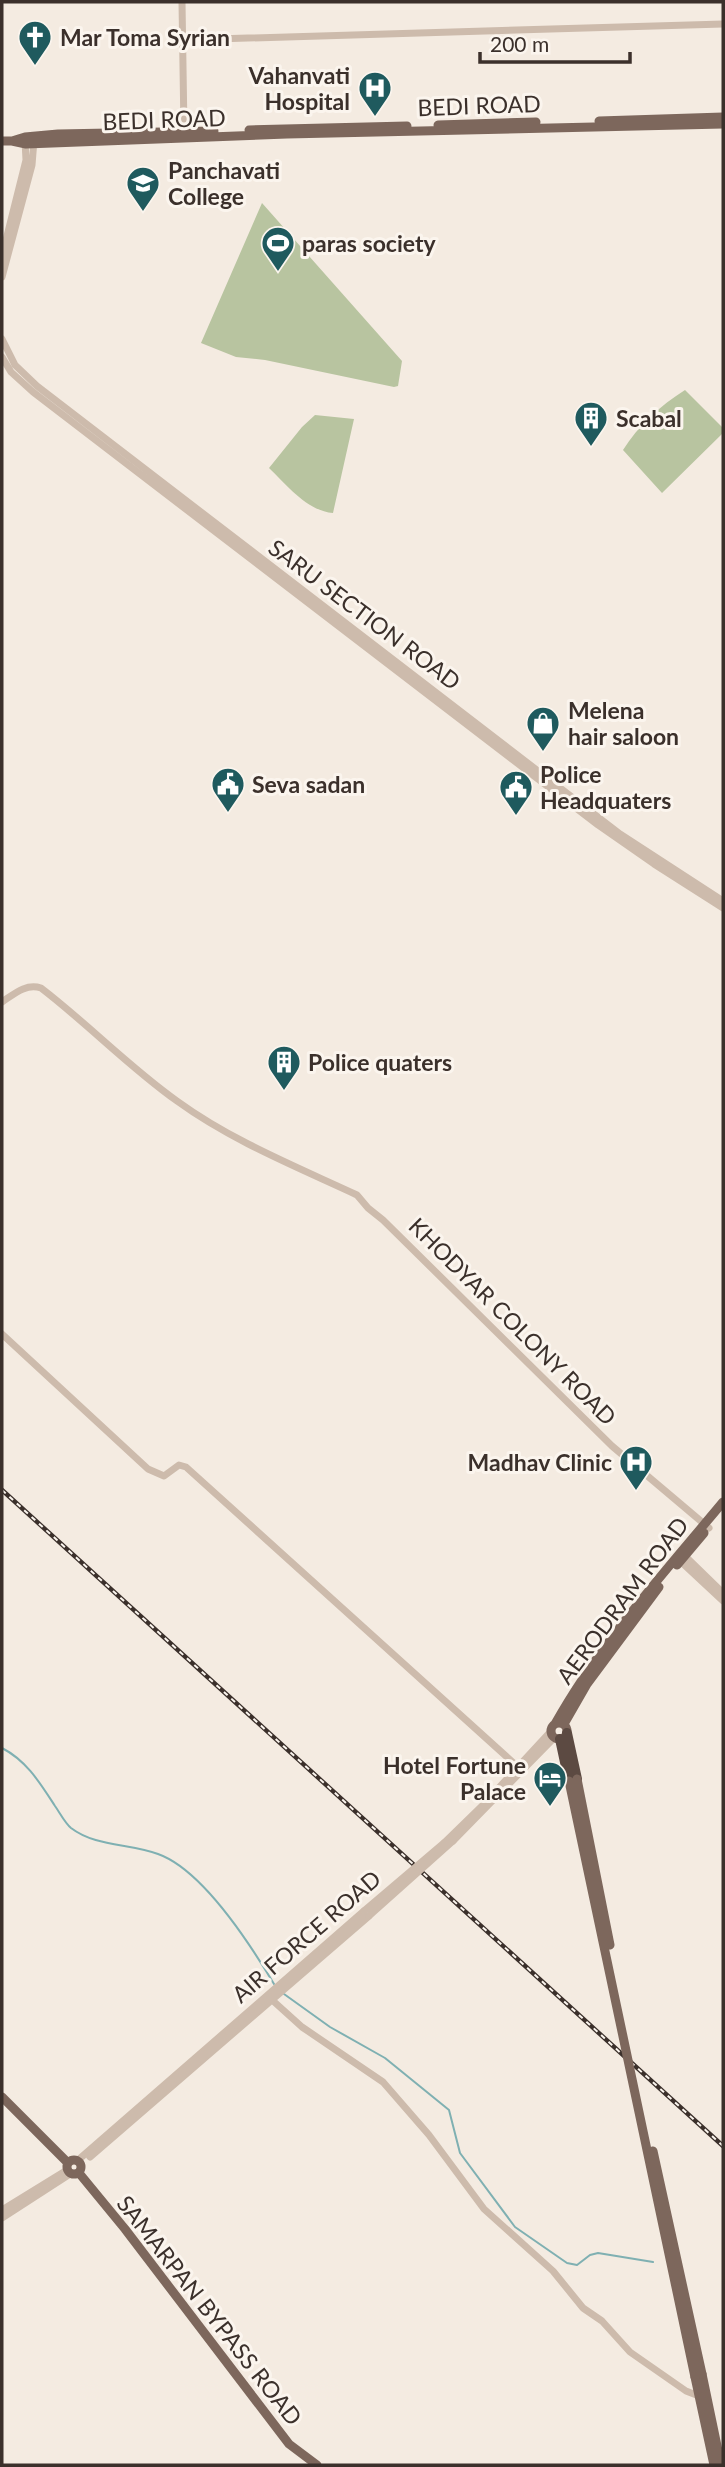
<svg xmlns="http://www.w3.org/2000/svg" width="725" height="2467" viewBox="0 0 725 2467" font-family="Lato,sans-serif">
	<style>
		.green { fill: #b8c4a0 }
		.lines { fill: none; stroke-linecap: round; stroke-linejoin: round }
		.stream { stroke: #7fb0b2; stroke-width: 2 }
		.minor { stroke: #cdbbac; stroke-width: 7 }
		.major { stroke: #7d675c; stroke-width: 9 }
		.highway { stroke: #5c4a42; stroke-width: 10 }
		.rail-casing { stroke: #3b302b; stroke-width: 4.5 }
		.rail { stroke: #fbf5ee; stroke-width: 2; stroke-dasharray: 5; stroke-linecap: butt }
		.minor-bridge { stroke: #cdbbac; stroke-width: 7 }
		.major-bridge { stroke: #7d675c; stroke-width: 9 }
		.labels { text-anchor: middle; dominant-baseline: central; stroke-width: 6; stroke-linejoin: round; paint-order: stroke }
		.poi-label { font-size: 23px; font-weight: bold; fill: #3b302b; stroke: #fbf5ee; text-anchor: start }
		.street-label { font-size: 23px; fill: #3b302b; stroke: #fbf5ee }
	</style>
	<rect width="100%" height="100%" fill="#f4ebe1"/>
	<path class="green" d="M262,203L402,361L398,386L394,387L265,360L236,357L201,343Z
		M685,390L723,428V433L662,493L623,450C638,426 661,405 685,390Z
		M315,415L354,419L333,513C307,511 287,485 269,468L302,427Z"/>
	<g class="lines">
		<path class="stream" d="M2,1748C27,1761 40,1783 55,1806C60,1813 65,1823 71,1828C96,1847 129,1843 158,1854C203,1870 250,1944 274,1984
			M284,1994L330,2027L385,2058L449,2110L460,2153L515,2227L567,2263L577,2265L590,2255L598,2253L653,2262"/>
		<path class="minor" d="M182,2L184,131
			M183,40L723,24
			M2,256L26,160L25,141
			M2,277L32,165L34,140
			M2,339L15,365L37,386L620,834L723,901
			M2,357L11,372L33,392L598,825L654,864L723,908
			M2,1002C14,994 26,983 41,988C88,1024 129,1067 177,1101C232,1141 297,1167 357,1195L368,1208L383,1220L612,1446L709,1528
			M2,1334L148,1469L164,1476L179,1465L186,1467L518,1767
			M683,1554L723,1593
			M679,1560L723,1601
			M453,1841L554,1738
			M444,1843L483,1805L551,1731
			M271,1999L302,2027L383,2082L429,2135L484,2209L553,2271L583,2308L602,2321L630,2352L686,2391L699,2396
			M90,2157L369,1916
			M77,2161L364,1911
			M2,2210L67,2170
			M2,2218L70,2174"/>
		<path class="major" d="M599,121L723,117
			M438,125L536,122
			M249,130L407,126
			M2,141H12L26,144L287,134L723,124
			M12,141L25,137L58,134L214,131
			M677,1565L704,1533
			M551 1731a8 8 0 1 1 16 0a8 8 0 1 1-16 0Z
			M555,1724C601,1642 664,1573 723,1502
			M564,1724L587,1684L659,1587
			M2,2097L68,2163
			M67 2167a7 7 0 1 1 14 0a7 7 0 1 1-14 0Z
			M79,2173L125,2229L289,2444L317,2465
			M702,2374L721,2465
			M695,2377L714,2465"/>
		<path class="highway" d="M567,1733L577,1779
			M560,1739L569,1781"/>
		<defs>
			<path id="rail" d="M2,1490L723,2146"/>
		</defs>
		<use href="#rail" class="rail-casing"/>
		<use href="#rail" class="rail"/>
		<path class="minor-bridge" d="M364,1911L444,1843
			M369,1916L453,1841"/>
		<path class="major-bridge" d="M577,1779L610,1945
			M569,1781L695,2377
			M653,2151L702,2374"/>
	</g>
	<defs>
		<symbol id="church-pin" viewBox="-11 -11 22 30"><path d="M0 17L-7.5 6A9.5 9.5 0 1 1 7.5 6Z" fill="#1f5a5e" stroke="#fbf5ee"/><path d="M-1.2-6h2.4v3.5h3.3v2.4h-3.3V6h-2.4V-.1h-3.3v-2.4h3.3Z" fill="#fff"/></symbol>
		<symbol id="hospital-pin" viewBox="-11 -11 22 30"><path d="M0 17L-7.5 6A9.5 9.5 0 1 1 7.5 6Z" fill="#1f5a5e" stroke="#fbf5ee"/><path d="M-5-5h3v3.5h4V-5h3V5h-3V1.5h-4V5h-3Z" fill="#fff"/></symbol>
		<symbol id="university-pin" viewBox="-11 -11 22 30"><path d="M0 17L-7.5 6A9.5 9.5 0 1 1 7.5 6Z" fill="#1f5a5e" stroke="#fbf5ee"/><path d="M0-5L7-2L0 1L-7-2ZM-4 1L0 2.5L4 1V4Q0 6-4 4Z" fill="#fff"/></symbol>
		<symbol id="stadium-pin" viewBox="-11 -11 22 30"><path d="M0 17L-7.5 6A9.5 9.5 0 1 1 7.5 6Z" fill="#1f5a5e" stroke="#fbf5ee"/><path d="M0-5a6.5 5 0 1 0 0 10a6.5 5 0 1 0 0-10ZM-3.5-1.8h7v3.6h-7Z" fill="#fff"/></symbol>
		<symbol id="building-pin" viewBox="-11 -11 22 30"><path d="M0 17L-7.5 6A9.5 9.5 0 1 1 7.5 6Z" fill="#1f5a5e" stroke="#fbf5ee"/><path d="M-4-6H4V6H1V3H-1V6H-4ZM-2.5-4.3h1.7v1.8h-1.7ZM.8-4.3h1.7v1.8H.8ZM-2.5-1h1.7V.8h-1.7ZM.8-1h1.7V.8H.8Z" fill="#fff"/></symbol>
		<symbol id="shop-pin" viewBox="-11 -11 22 30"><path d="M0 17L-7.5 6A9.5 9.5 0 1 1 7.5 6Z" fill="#1f5a5e" stroke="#fbf5ee"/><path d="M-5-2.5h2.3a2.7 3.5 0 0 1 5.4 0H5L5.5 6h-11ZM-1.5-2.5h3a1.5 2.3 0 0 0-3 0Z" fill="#fff"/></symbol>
		<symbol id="civic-pin" viewBox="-11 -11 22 30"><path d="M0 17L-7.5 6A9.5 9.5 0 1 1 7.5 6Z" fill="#1f5a5e" stroke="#fbf5ee"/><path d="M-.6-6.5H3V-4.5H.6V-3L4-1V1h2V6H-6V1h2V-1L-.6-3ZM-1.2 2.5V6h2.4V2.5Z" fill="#fff"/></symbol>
		<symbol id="hotel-pin" viewBox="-11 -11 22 30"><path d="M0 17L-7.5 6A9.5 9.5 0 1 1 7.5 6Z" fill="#1f5a5e" stroke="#fbf5ee"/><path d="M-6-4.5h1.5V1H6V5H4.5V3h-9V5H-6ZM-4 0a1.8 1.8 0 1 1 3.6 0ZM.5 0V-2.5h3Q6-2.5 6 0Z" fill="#fff"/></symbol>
	</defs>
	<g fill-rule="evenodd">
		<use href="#church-pin" x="16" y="18" width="38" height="52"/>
		<use href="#hospital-pin" x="356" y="69" width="38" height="52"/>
		<use href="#university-pin" x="124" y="164" width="38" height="52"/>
		<use href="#stadium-pin" x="259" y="224" width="38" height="52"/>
		<use href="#building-pin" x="572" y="399" width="38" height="52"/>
		<use href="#shop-pin" x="524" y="704" width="38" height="52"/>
		<use href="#civic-pin" x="209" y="765" width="38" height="52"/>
		<use href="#civic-pin" x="497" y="768" width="38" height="52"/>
		<use href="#building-pin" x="265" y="1043" width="38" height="52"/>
		<use href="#hospital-pin" x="617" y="1443" width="38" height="52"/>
		<use href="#hotel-pin" x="531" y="1759" width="38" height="52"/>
	</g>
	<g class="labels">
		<g class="poi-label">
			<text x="60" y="37">Mar Toma Syrian</text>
			<text x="350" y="75" text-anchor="end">Vahanvati<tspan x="350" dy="26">Hospital</tspan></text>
			<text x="168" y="170">Panchavati<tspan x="168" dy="26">College</tspan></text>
			<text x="302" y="243">paras society</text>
			<text x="616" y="418">Scabal</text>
			<text x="568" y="710">Melena<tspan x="568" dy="26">hair saloon</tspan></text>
			<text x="540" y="774">Police<tspan x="540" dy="26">Headquaters</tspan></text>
			<text x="252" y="784">Seva sadan</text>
			<text x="308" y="1062">Police quaters</text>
			<text x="612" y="1462" text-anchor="end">Madhav Clinic</text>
			<text x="526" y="1765" text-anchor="end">Hotel Fortune<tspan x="526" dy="26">Palace</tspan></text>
		</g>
		<g class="street-label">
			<text transform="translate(479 105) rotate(-2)">BEDI ROAD</text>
			<text transform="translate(164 119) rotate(-2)">BEDI ROAD</text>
			<text transform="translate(365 614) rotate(37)">SARU SECTION ROAD</text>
			<text transform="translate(513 1321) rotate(45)">KHODYAR COLONY ROAD</text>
			<text transform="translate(622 1600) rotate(-53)">AERODRAM ROAD</text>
			<text transform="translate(306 1936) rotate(-41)">AIR FORCE ROAD</text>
			<text transform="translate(210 2310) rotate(52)">SAMARPAN BYPASS ROAD</text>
		</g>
	</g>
	<rect width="725" height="2467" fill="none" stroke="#3b302b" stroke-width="7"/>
	<path d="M480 52v10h150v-10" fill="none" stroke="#3b302b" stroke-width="3.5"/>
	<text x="490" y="52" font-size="21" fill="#3b302b" stroke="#fbf5ee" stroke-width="5" paint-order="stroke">200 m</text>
</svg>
